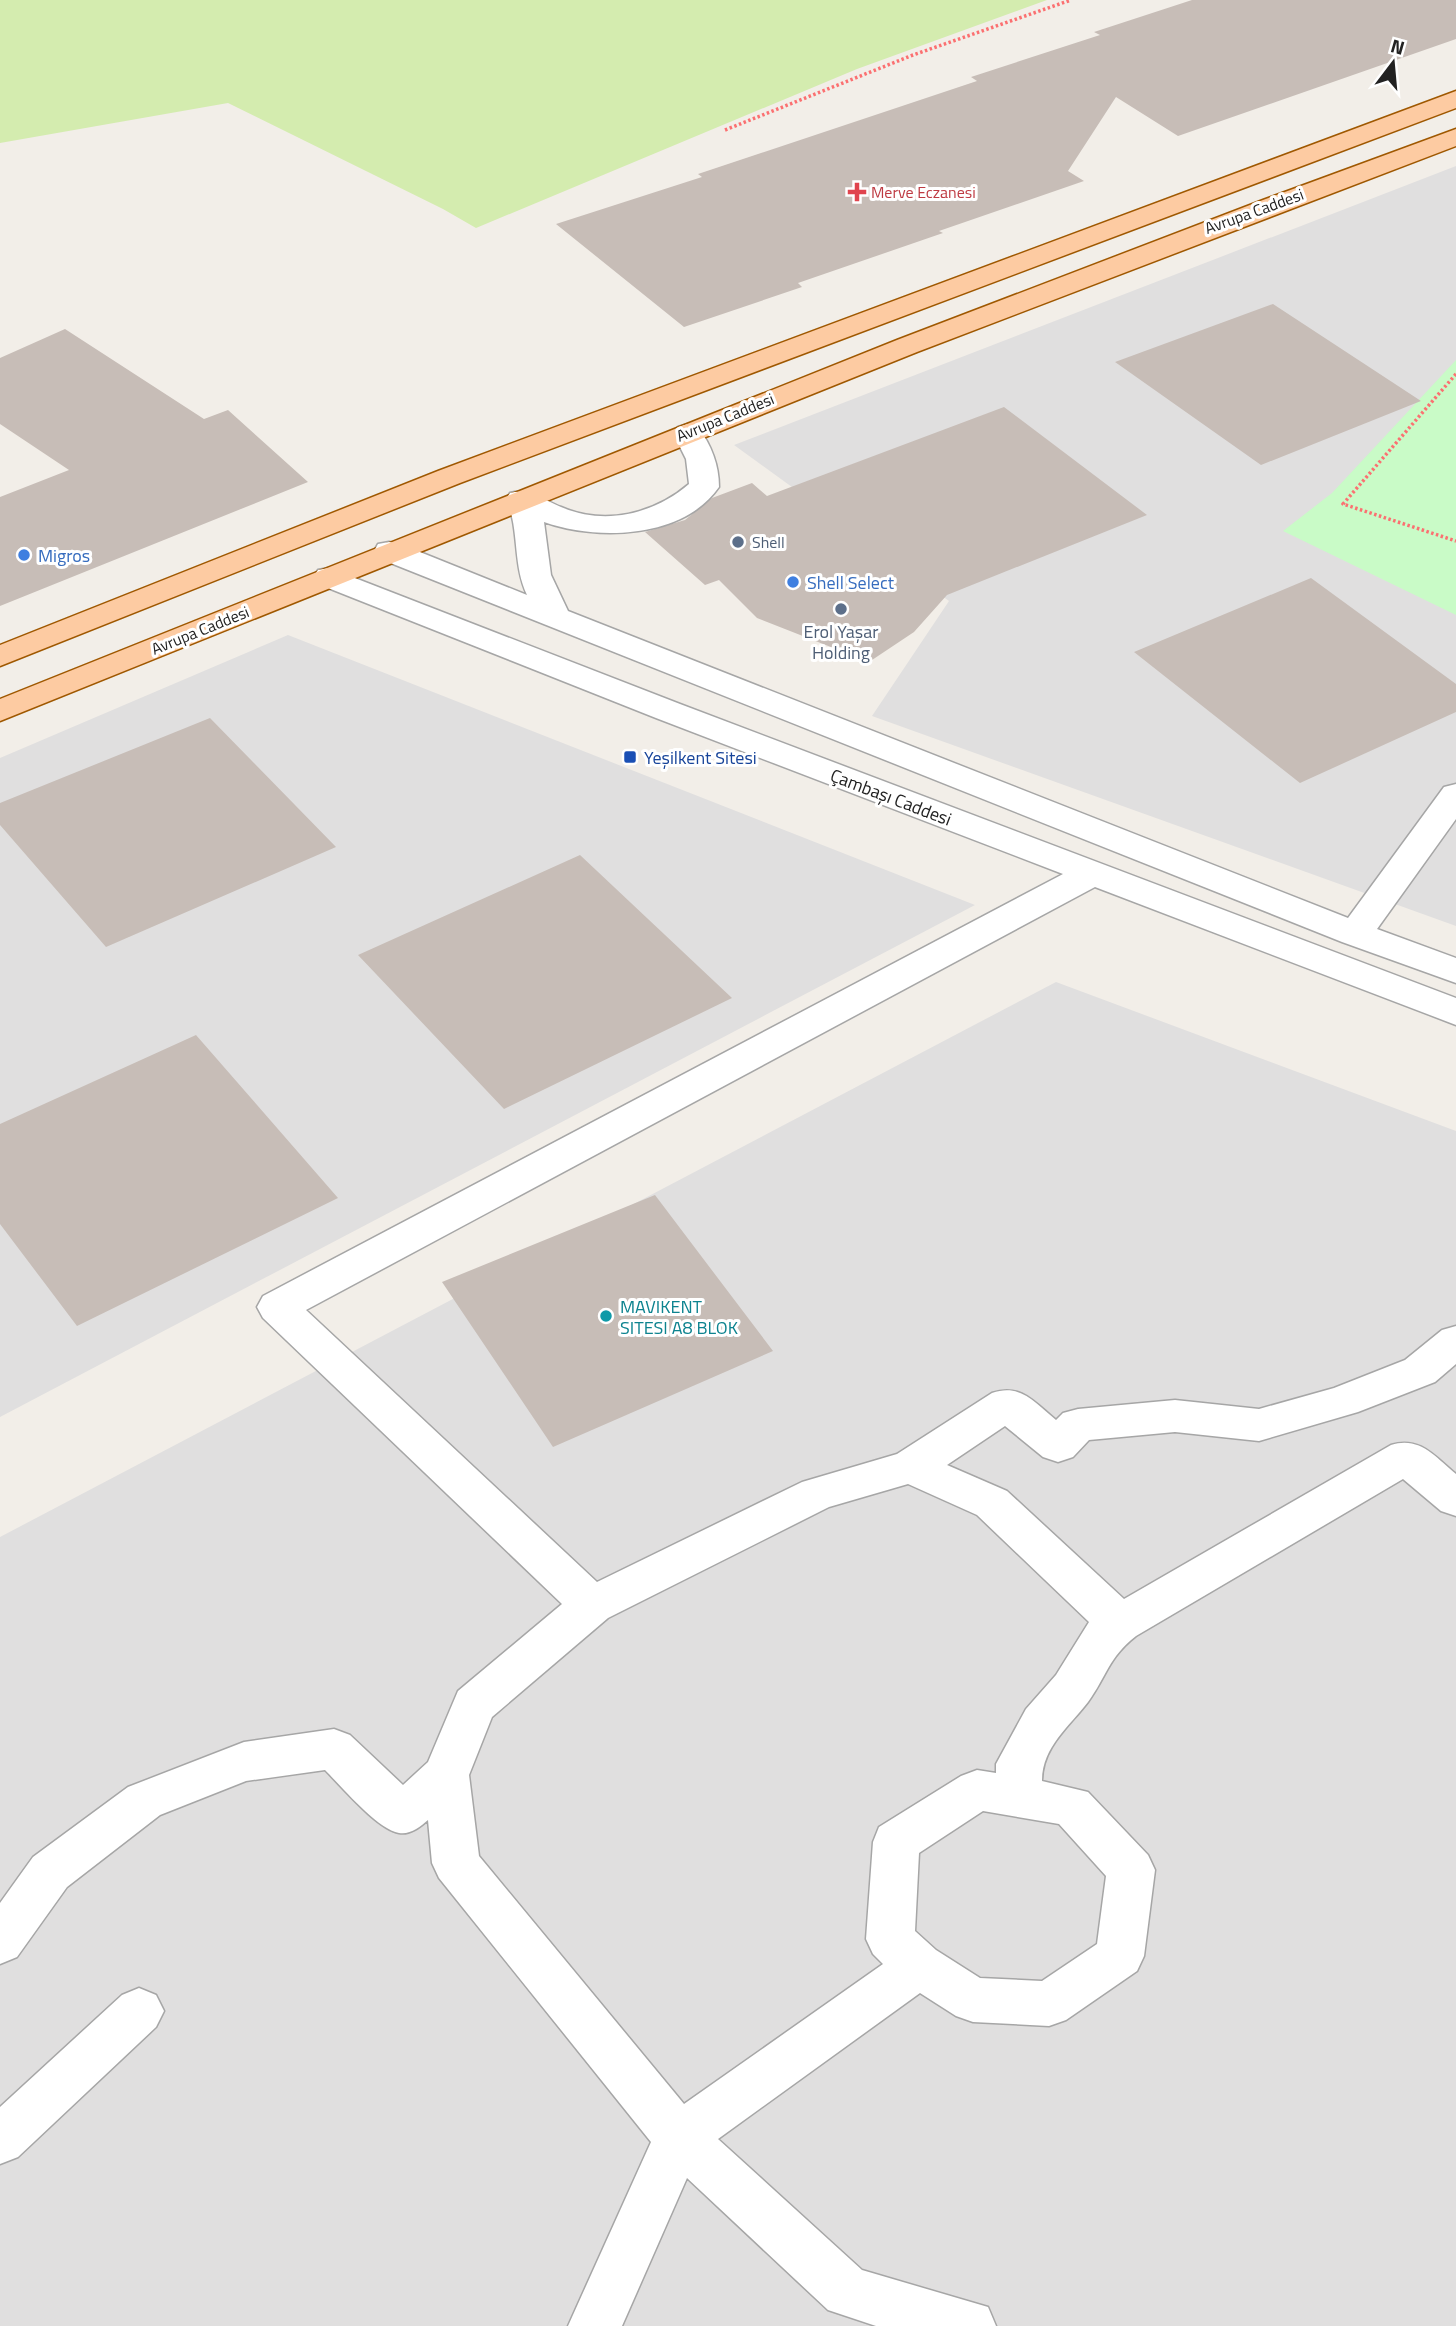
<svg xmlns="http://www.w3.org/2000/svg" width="1456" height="2326" viewBox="0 0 1456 2326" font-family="'Titillium Web',sans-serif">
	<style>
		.residential { fill: #e0dfdf }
		.grass { fill: #d4ecaf }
		.park { fill: #c9fbc7 }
		.building { fill: #c7bdb7 }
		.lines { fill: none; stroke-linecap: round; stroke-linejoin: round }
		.minor-casing { stroke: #a6a6a6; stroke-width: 3 }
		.major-casing { stroke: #9f5800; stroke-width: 3 }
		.path { stroke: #fb7071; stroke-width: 3.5; stroke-dasharray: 2.5 2.5; stroke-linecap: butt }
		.minor { fill: #fff; fill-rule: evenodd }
		.major { fill: #fdcba2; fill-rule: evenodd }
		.health-dot { fill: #e0444e; stroke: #fff; stroke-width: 2.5 }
		.service-dot { fill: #5c6f8a; stroke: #fff; stroke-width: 2.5 }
		.shop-dot { fill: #3f7fe0; stroke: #fff; stroke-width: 2.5 }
		.transit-dot { fill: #1a4fb4; stroke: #fff; stroke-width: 2.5 }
		.culture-dot { fill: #0f9aa8; stroke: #fff; stroke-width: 2.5 }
		.labels { text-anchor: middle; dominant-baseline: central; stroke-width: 6; stroke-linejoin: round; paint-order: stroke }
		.far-health-label { font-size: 16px; fill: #be3a42; stroke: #fff; text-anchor: start }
		.far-street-label { font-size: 16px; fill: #222; stroke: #fff }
		.far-service-label { font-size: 16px; fill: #4e5e75; stroke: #fff; text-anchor: start }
		.shop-label { font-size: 18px; fill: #366cbe; stroke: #fff; text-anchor: start }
		.service-label { font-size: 18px; fill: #4e5e75; stroke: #fff }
		.transit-label { font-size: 18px; fill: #164399; stroke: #fff; text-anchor: start }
		.street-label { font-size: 18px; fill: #222; stroke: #fff }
		.culture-label { font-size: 18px; fill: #0d838f; stroke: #fff; text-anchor: start }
	</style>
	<rect width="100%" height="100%" fill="#f2eee8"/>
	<path class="residential" d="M1456,166V926L872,716L949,601L734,445Z
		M288,635L975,905L0,1417V758Z
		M1056,982L1456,1131V2326H0V1537Z"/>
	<path class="grass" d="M0,0H1047L857,69L476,228L443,209L228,103L0,143Z"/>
	<path class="park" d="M1456,360V615L1283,531L1332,493Z"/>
	<path class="building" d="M1192,0H1456V39L1178,136L1116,97L1068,171L1084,181L939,231L943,233L798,283L802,287L684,327L556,224L702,177L698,174L977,81L971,77L1100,35L1094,32Z
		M1273,304L1421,401L1261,465L1115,362Z
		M65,329L204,419L228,410L308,482L0,606V497L69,470L0,424V358Z
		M1004,407L1147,515L947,595L914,632L869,662L757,618L719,580L705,585L645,532L685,520L712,498L752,483L767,496Z
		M1311,578L1456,684V712L1300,783L1134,652Z
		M210,718L336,847L106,947L0,825V803Z
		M580,855L732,998L504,1109L358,955Z
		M196,1035L338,1198L77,1326L0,1224V1124Z
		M655,1195L773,1351L553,1447L442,1282Z"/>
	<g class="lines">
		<defs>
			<path id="minor" d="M688,424L698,427C711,445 719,464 719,487C683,539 597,541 544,522L551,575L568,611L1348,918L1444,787L1456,784V819L1377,929L1456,958V983L1342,942L378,558L374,551L378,544L389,542L400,544L527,595C512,563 520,529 506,499L510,493C530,488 543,500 561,507C605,526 654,514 689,484L686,459L673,433L678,427Z
				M329,568L680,704L1456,998V1025L1095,887L306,1310L597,1582L802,1482L897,1454L992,1393C1021,1383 1035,1403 1056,1420L1063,1413L1078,1409L1175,1400L1259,1409L1334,1388L1405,1360L1442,1330L1456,1326V1364L1435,1382L1358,1412L1259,1441L1175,1432L1089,1440L1073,1457L1058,1462L1043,1457L1005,1426L947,1465L1007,1491L1124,1599L1391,1445C1420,1436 1435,1457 1456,1474V1516L1441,1511L1403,1479L1136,1636C1108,1658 1107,1676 1088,1702C1069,1727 1042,1747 1042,1781L1088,1792L1148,1855L1155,1870L1144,1956L1137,1971L1066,2020L1049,2026L973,2022L956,2016L920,1993L718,2139L862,2270L988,2307L996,2326H876L828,2310L687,2178L622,2326H568L651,2142L439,1878L432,1863L428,1820C420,1827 410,1835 399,1833C377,1829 342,1787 325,1770L246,1781L160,1815L67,1887L17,1957L0,1964V1903L33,1857L128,1787L244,1742L334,1729L350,1735L403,1785L428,1762L458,1691L562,1604L263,1318L257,1307L263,1296L1063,874L656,718L318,584L313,577L318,570ZM908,1484L977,1515L1089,1622L1056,1675L1026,1709L996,1764V1773L977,1770L961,1776L879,1827L873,1842L866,1939L873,1954L883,1964L684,2104L479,1856L469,1775L492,1717L608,1618L829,1507ZM983,1811L1059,1824L1106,1876L1097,1944L1042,1981L980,1978L936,1950L915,1931L919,1853Z
				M139,1988L156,1995L164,2011L156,2027L18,2157L0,2164V2107L122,1995Z"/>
			<path id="major" d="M1456,91V108L460,483L0,666V645L438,471Z
				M1456,129V146L917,352L0,721V699L897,340L1263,200Z"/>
		</defs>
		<use href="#minor" class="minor-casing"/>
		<use href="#major" class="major-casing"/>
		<path class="path" d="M725,130L913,55L1071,0
			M1456,374L1343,504L1456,541"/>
		<use href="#minor" class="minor"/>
		<use href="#major" class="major"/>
	</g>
	<path class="health-dot" d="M853.5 181.5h7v7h7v7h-7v7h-7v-7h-7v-7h7z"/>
	<g class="service-dot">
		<circle cx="738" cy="542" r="7"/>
		<circle cx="841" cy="609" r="7"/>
	</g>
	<g class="shop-dot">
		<circle cx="24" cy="555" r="7"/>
		<circle cx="793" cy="582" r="7"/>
	</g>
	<rect class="transit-dot" x="623" y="750" width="14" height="14" rx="3.5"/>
	<circle class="culture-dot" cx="606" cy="1316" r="7"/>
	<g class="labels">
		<g class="far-health-label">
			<text x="871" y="192">Merve Eczanesi</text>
		</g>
		<g class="far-street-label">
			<text transform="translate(1254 211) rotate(-20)">Avrupa Caddesi</text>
			<text transform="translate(725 417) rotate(-22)">Avrupa Caddesi</text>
			<text transform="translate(200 630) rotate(-22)">Avrupa Caddesi</text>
		</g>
		<g class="far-service-label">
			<text x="752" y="542">Shell</text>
		</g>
		<g class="shop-label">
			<text x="38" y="555">Migros</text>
			<text x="807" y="582">Shell Select</text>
		</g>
		<g class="service-label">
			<text x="841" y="631">Erol Yaşar<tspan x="841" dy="21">Holding</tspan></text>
		</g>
		<g class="transit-label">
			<text x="644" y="757">Yeşilkent Sitesi</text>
		</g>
		<g class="street-label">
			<text transform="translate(891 797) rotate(21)">Çambaşı Caddesi</text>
		</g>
		<g class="culture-label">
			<text x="620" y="1306">MAVIKENT<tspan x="620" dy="21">SITESI A8 BLOK</tspan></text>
		</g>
	</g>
	<g transform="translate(1393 63) rotate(16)" stroke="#ffffff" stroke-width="5" paint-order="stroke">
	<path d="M0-5L12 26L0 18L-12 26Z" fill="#222222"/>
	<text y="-10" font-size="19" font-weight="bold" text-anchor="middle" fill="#222222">N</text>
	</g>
</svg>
